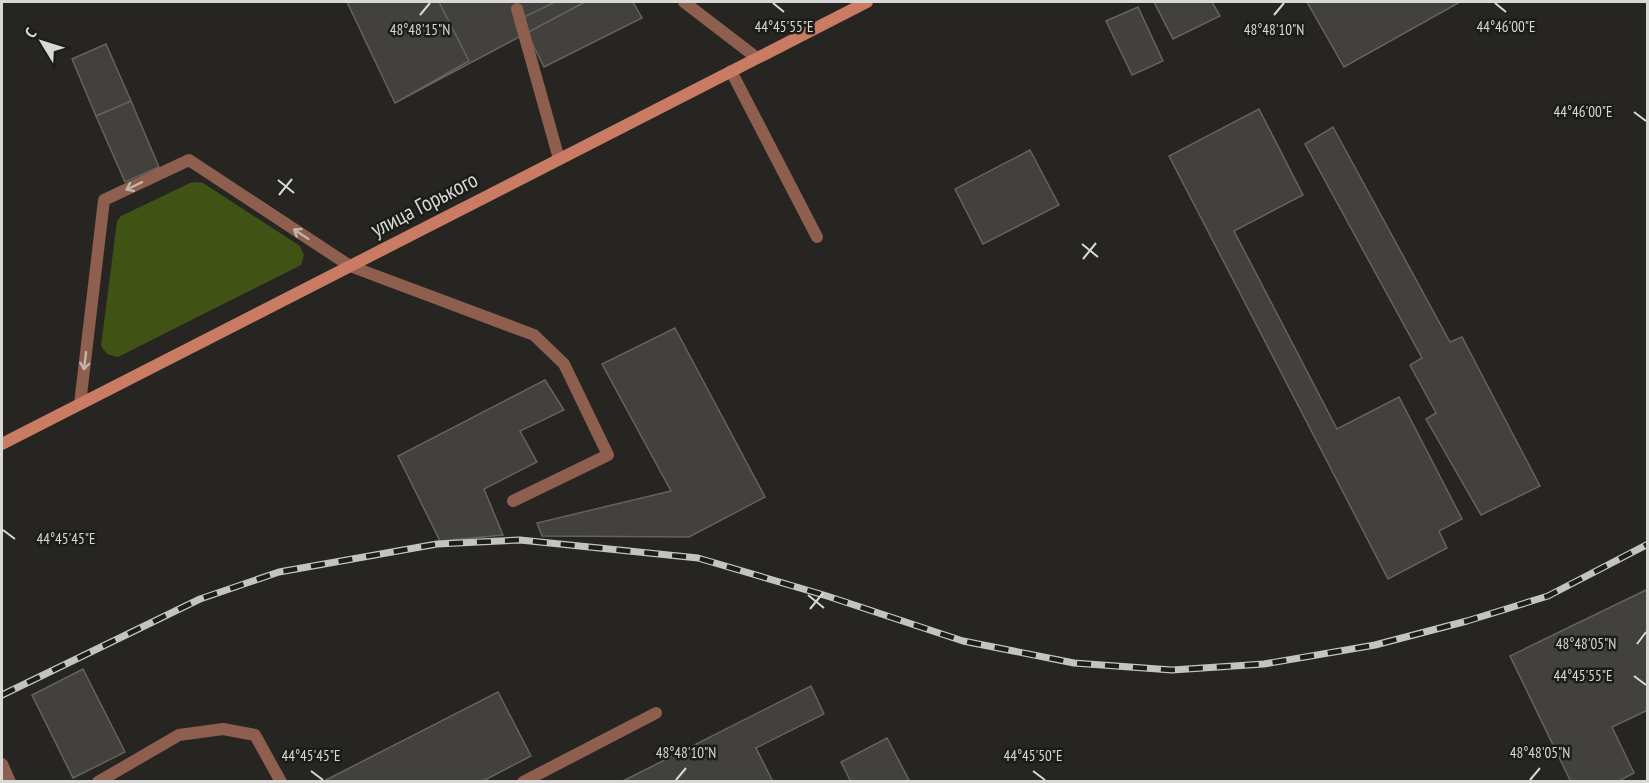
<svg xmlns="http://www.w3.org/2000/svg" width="1649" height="783" viewBox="0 0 1649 783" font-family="'PT Sans Narrow',sans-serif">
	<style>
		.green { fill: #415314 }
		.building { fill: #42413d; stroke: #64635f; stroke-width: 1.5 }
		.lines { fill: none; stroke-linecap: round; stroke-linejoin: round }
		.lane { stroke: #8e5e4e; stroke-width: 12 }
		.street { stroke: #8e5e4e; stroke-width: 12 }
		.secondary { stroke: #c97c63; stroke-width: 12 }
		.rail-casing { stroke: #c3c3c1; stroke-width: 7 }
		.rail { stroke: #1c1c18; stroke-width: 4.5; stroke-dasharray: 14; stroke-linecap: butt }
		.oneway { stroke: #c2b3ad }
		.ticks { fill: none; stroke: #d8d8d6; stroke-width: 2 }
		.labels { text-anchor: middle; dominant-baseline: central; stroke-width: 5; stroke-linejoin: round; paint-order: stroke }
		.street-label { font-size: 22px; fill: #d8d8d6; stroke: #1c1c18 }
		.ticks-label { font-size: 15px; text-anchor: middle; fill: #d8d8d6; stroke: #1c1c18; stroke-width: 5; stroke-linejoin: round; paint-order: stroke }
	</style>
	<rect width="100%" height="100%" fill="#262522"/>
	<path class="green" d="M197,182L203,183L300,246L304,255L301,265L118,357L107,354L101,346L117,221L121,216L190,183Z"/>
	<path class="building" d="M347,2H585L395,103Z
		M347,2H439L469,61L395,103Z
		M555,2H633L642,18L544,67L520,19Z
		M1154,2H1212L1220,16L1173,39Z
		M1307,2H1460L1344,67Z
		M1138,7L1163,61L1132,75L1106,21Z
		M106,44L131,101L96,116L72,59Z
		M131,101L159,167L125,182L96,116Z
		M1259,109L1303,195L1234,231L1337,429L1399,397L1462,519L1439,531L1447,548L1388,579L1169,156Z
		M1333,127L1450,342L1462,337L1540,486L1481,515L1426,419L1436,413L1410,365L1422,358L1305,144Z
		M1030,150L1059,205L983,244L955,189Z
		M675,328L765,497L689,537L542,536L537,523L671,491L602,364Z
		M545,380L564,410L520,431L537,462L484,489L503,535L440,541L398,456Z
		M1648,589V710L1612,727L1634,773L1617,782H1571L1510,656Z
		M83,669L125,752L73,778L32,695Z
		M811,686L824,714L756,748L773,782H621Z
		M498,692L531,756L481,782H322Z
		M887,738L910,782H851L841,762Z"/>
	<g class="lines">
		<path class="lane" d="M684,2L757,58
			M517,9L559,159
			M731,71L817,237
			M80,404L104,200L189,160L350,266L534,335L564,364L608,455L513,501
			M98,782L179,735L223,729L255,735L281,782
			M523,782L656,713"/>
		<path class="street" d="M2,764L10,782"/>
		<path class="secondary" d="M2,444L867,2"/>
		<defs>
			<path id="rail" d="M2,695L200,599L279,572L437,544L520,540L698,558L827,596L963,641L1074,663L1172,670L1264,664L1375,645L1467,621L1548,596L1648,544"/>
		</defs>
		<use href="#rail" class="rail-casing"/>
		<use href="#rail" class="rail"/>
	</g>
	<defs><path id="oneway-shaft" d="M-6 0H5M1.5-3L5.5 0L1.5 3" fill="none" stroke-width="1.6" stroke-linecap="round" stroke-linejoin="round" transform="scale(1.5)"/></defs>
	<g class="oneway">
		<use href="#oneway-shaft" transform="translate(134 186) rotate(154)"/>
		<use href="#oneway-shaft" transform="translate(301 234) rotate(-147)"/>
		<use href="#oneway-shaft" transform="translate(85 361) rotate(97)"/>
	</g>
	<path class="ticks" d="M773,3L784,12M1495,3L1506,12M420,15L430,3M1274,15L1284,3M1634,112L1646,121M278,180L294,193M279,195L292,179M1082,244L1098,257M1083,259L1096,243M3,530L15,539M808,595L824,608M810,609L823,593M1637,644L1646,632M1634,676L1646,685M311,771L323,780M1033,771L1045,780M676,780L686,768M1530,780L1540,768"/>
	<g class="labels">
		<g class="street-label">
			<text transform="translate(424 204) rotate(-27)">улица Горького</text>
		</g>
	</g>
	<g class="ticks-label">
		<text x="1506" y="32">44°46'00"E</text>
		<text x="784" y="32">44°45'55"E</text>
		<text x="420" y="35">48°48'15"N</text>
		<text x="1274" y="35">48°48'10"N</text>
		<text x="1583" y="117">44°46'00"E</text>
		<text x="66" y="544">44°45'45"E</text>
		<text x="1586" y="649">48°48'05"N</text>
		<text x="1583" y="681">44°45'55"E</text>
		<text x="686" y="758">48°48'10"N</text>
		<text x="1540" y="758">48°48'05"N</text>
		<text x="311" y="761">44°45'45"E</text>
		<text x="1033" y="761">44°45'50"E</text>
	</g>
	<rect width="1649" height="783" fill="none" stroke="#d8d8d6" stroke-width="6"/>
	<g transform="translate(42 42) rotate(308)" stroke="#1c1c18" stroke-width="4.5" paint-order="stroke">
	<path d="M0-4.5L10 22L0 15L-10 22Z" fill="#d8d8d6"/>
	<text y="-9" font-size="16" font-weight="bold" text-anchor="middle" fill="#d8d8d6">С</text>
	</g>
</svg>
